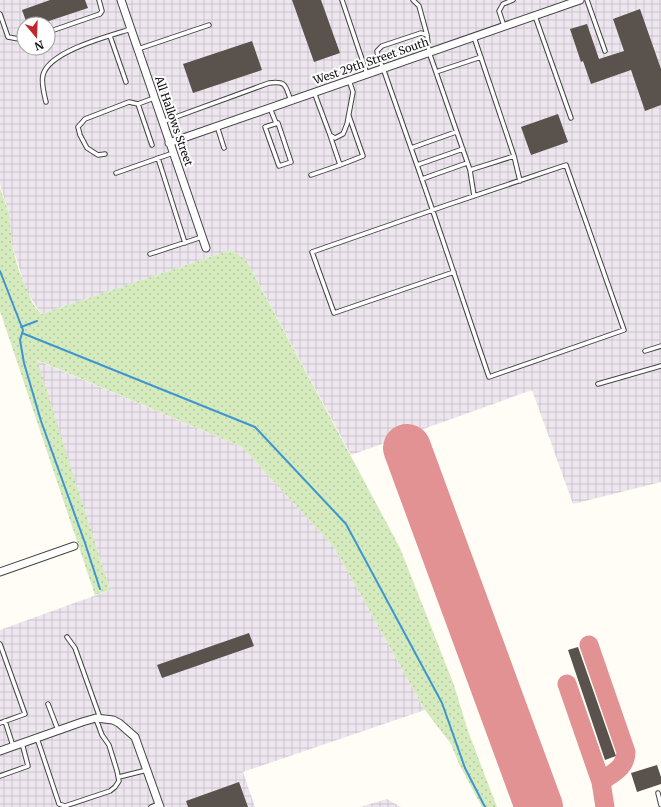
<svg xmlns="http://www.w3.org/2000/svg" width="661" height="807" viewBox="0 0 661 807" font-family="Merriweather,serif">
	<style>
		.industrial { fill: url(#industrial-grid); fill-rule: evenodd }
		.grass { fill: url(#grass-dots) }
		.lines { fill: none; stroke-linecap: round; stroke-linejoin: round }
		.stream { stroke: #3f96cf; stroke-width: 2 }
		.taxiway { stroke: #e29292; stroke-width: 19 }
		.runway { stroke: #e29292; stroke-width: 48 }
		.building { fill: #5a524d }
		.lane-casing { stroke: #444; stroke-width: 5.5 }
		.street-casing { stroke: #444; stroke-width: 9 }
		.lane { stroke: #fff; stroke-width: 3.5 }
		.street { stroke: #fff; stroke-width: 7 }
		.labels { text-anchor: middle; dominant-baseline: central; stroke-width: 4; stroke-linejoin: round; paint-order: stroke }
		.street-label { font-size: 11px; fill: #111; stroke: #fff }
	</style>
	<defs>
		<pattern id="industrial-grid" width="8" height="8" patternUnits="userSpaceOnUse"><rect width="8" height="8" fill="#eee6ef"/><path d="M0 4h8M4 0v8" fill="none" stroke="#cbc4cc"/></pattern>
		<pattern id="grass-dots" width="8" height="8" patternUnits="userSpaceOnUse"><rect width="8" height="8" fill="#d5ebbd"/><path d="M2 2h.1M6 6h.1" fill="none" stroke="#b6c8a1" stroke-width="1.8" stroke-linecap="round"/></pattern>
	</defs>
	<rect width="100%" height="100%" fill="#fffdf5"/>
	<path class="industrial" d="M0,0H661V482L573,504L532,390L351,455L246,260L231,250L41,314L27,292L12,245L9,213L0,185ZM24,24H48V48H24Z
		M36,360L242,447L334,547L425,710L243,772L255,807H0V630L110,590Z
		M387,799L401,807H360Z"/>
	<path class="grass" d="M0,188L9,213L12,245L18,268L33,304L41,314L231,250L246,260L400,548L454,685L468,731L497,807H482L459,764L451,744L425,710L334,547L242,447L37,360L110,590L95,595L0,311Z"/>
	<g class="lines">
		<path class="stream" d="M0,271L23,330L20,340L24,363L41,421L85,543L100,589
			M21,327L37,321
			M22,333L255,427L346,524L442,703L465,768L485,807"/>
		<path class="taxiway" d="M589,645L626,752C626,768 612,773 601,782
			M567,684L601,782L605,807"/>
		<path class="runway" d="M407,448L539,807"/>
	</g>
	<path class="building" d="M50,0H85L88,8L40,24H27L22,10Z
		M292,0H321L340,53L314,62Z
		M640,9L661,69V105L645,111L631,70L591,84L583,61L581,62L570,29L587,24L599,59L624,51L613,19Z
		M252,41L262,70L193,93L183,64Z
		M558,114L568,142L531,155L521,127Z
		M249,633L254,646L162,678L157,665Z
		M578,647L616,756L605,760L568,650Z
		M657,765L661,777V784L637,792L631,773Z
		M239,782L248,807H188L186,801Z"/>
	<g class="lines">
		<defs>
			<path id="lane" d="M342,0L367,74
				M413,0L419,6L427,35
				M587,0L605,51
				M0,14L8,37L19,39L24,38
				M535,16L571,118
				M504,26L499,11L503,4L513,0
				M48,32L100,14L102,11L99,0
				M110,36L126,82
				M138,49L209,25
				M436,72L481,57
				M314,92L330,135L335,138L343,134L347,124L353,92L349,80
				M46,102C44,94 41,83 43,75C49,51 109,36 131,29
				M270,108L276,123
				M162,122L269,83C287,81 285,85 291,101
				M278,123L291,162L279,166L265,127Z
				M217,126L224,148
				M456,132L411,148L383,68L378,58L377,51L382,46L421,33L427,35L429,52L470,170L514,156L474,37
				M152,145L138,104L154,98
				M411,148C438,224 463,301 489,377L624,330L566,165L450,204C404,220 358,236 312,252L334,313L454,272
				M105,154L98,155L87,148L80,135L78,127L85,119L129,102L138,104
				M514,156L520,181
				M158,158L185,243
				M340,165L363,156L349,116
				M417,165L463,149
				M470,170L474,196
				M116,173L173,153
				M311,175L340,165L330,135
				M422,179L467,163
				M150,254L202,237
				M645,351L661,346
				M598,384L661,366
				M67,637L75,648L100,718
				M0,644L25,714L0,723
				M48,704L58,730
				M5,721L13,746
				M37,738L59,804L65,806L110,791L115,787L119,781L117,771L109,745L102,735L96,719
				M0,776L28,766L22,743
				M119,777L147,770
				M658,793L661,805
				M151,807L158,804"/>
			<path id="street" d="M121,0L206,248
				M169,143L580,0
				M0,572L74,546
				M0,751L82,722L96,718L113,720L119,723L135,737L160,807"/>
		</defs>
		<use href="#lane" class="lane-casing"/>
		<use href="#street" class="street-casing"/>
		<use href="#lane" class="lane"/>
		<use href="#street" class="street"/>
	</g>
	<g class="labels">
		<g class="street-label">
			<text transform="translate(371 61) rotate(-19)">West 29th Street South</text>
			<text transform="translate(174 121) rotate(71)">All Hallows Street</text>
		</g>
	</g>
	<g transform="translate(36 36) rotate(161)"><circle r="19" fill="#ffffff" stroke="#a0a0a0"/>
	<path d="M0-3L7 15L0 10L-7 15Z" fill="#c4262e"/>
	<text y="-6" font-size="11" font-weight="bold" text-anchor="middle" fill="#111111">N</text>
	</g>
</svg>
